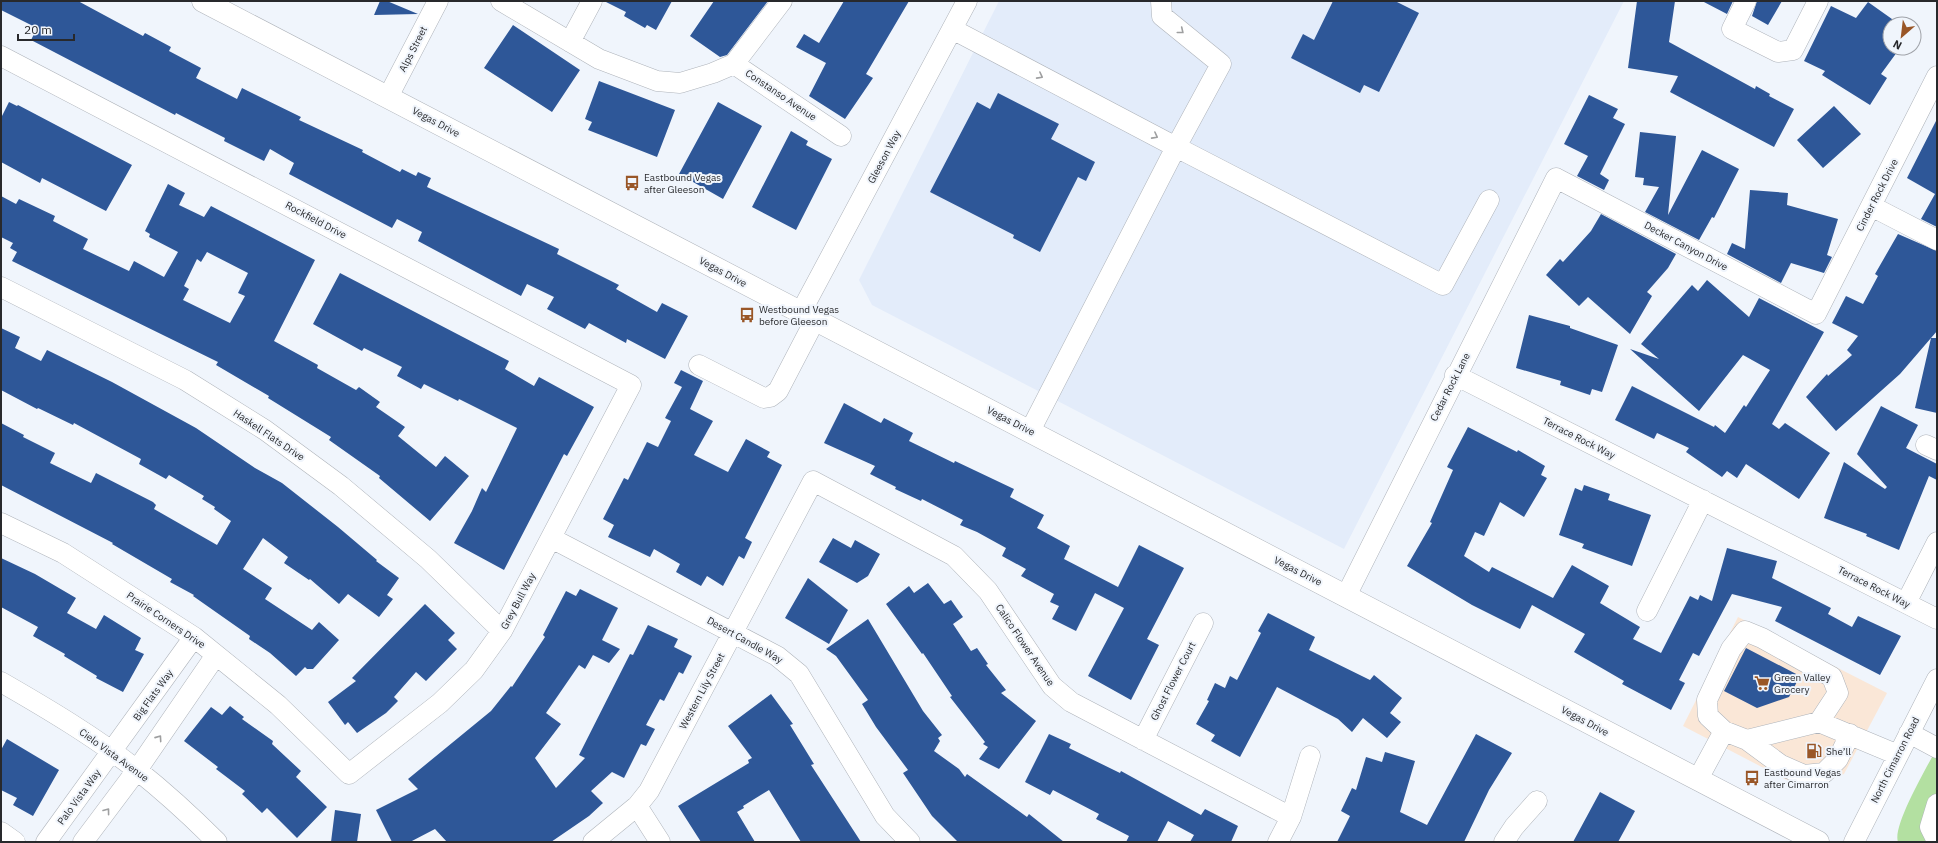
<svg xmlns="http://www.w3.org/2000/svg" width="1938" height="843" viewBox="0 0 1938 843" font-family="'IBM Plex Sans',sans-serif">
	<style>
		.commercial { fill: #fae7d7 }
		.built { fill: #e3ecfa }
		.green { fill: #b3e0a1 }
		.building { fill: #2e5798; fill-rule: evenodd }
		.lines { fill: none; stroke-linecap: round; stroke-linejoin: round }
		.minor-casing { stroke: #aeb3ba; stroke-width: 21 }
		.major-casing { stroke: #aeb3ba; stroke-width: 23 }
		.minor { stroke: #fff; stroke-width: 20 }
		.major { stroke: #fff; stroke-width: 22 }
		.oneway { stroke: #9e9fa0 }
		.labels { text-anchor: middle; dominant-baseline: central; stroke-width: 4; stroke-linejoin: round; paint-order: stroke }
		.street-label { font-size: 10px; fill: #28292c; stroke: #f0f5fc }
		.poi-label { font-size: 10px; fill: #28292c; stroke: #f0f5fc; text-anchor: start }
	</style>
	<rect width="100%" height="100%" fill="#f0f5fc"/>
	<path class="commercial" d="M1738,617L1887,693L1844,774L1806,790L1683,726Z"/>
	<path class="built" d="M999,1H1624L1344,549L872,305L859,280Z"/>
	<path class="green" d="M1937,748V842H1898C1892,826 1928,765 1937,748Z"/>
	<path class="building" d="M1,1H78L143,36L145,33L171,47L169,51L201,68L196,78L237,99L242,88L301,117L299,120L363,150L362,152L400,172L402,169L416,176L418,172L431,178L427,187L559,249L557,254L619,285L616,289L657,312L662,303L688,316L665,359L627,339L626,343L589,323L585,329L547,309L554,297L527,284L521,296L418,241L422,232L397,219L392,228L289,174L294,163L270,149L264,161L224,141L225,138L176,113L175,115L31,40L37,28L1,10Z
		M380,1H387L418,14L374,15Z
		M604,1H672L656,30L647,25L645,28L624,16L626,12Z
		M714,1H768L727,55L720,57L690,36Z
		M844,1H909L866,74L873,78L845,119L809,96L826,63L796,47L804,34L819,43Z
		M1333,1H1395L1419,13L1379,92L1364,85L1360,93L1291,58L1303,34L1314,40Z
		M1637,1H1675L1669,42L1755,89L1756,86L1770,94L1769,96L1794,109L1774,147L1670,92L1678,76L1628,68Z
		M1702,1H1733L1727,14Z
		M1757,1H1782L1768,25L1752,16Z
		M1868,2L1899,24H1890V48H1900L1881,74L1887,78L1870,105L1822,75L1825,71L1804,61L1831,6L1856,18Z
		M513,25L580,70L552,112L484,68Z
		M599,81L675,110L657,157L588,130L592,122L585,119Z
		M998,93L1059,124L1051,139L1095,162L1086,181L1078,177L1040,252L1013,238L1014,235L930,192L977,102L990,109Z
		M1589,95L1618,109L1613,118L1625,124L1600,174L1609,180L1604,190L1577,176L1588,156L1564,144Z
		M9,102L17,106L18,105L132,165L106,211L42,178L40,183L1,162V118Z
		M718,102L762,126L723,199L679,174Z
		M1834,106L1861,134L1823,168L1797,140Z
		M1937,119V227L1921,219L1935,194L1907,178Z
		M791,131L808,141L806,145L832,159L796,230L752,207Z
		M1640,132L1676,136L1668,215L1702,150L1739,169L1714,218L1712,217L1699,240L1645,212L1659,187L1643,185L1644,178L1635,177Z
		M168,184L185,193L179,205L204,217L211,206L315,260L274,341L318,365L317,368L356,390L359,387L380,402L376,407L405,427L398,436L436,467L445,456L469,476L430,521L379,478L380,476L329,440L331,437L268,398L269,396L216,365L218,362L12,261L17,252L10,248L13,243L1,237V196L16,204L19,199L55,216L53,221L88,239L83,249L129,271L134,261L164,277L178,252L149,237L150,234L145,231ZM207,252L248,273L238,293L245,296L230,323L183,300L189,289L184,286L197,259L201,262Z
		M1750,190L1788,193L1787,205L1838,219L1827,255L1832,257L1824,273L1791,263L1781,283L1727,254L1732,243L1745,249Z
		M1601,214L1676,254L1668,268L1647,292L1652,296L1630,334L1588,297L1579,306L1546,275L1560,259L1563,262L1591,231Z
		M1898,234L1937,251V331L1931,338H1937V413L1915,408L1931,338L1900,374L1836,431L1806,397L1827,374L1828,376L1852,355L1847,350L1858,336L1832,323L1846,296L1863,304L1878,276L1875,274Z
		M340,273L509,361L505,369L534,386L539,377L594,407L567,456L564,454L504,570L454,543L472,511L482,488L486,492L517,428L459,399L458,401L424,384L421,389L397,376L402,367L364,348L362,351L313,324Z
		M1707,280L1749,317L1759,298L1824,332L1772,424L1779,429L1785,423L1830,453L1799,499L1746,464L1737,478L1727,471L1722,477L1686,452L1689,448L1657,433L1654,439L1615,420L1632,386L1714,427L1715,425L1725,433L1744,405L1746,407L1770,370L1743,355L1699,411L1630,349L1659,359L1641,344L1692,285L1698,291Z
		M1529,315L1570,326V328L1618,345L1602,392L1592,389L1590,395L1560,385L1561,381L1516,368Z
		M1,328L20,337L15,348L41,361L47,350L112,382L196,428L255,468L282,483L338,527L377,560L376,561L399,578L387,595L393,599L379,617L348,594L339,604L310,579L309,580L284,563L288,557L263,538L243,569L272,588L265,599L312,630L319,622L339,640L313,669H307L305,667L296,676L270,653L249,639L250,636L193,596L194,595L170,582L172,579L112,544L113,543L1,485V423L24,435L23,437L55,453L50,463L91,483L96,473L153,502L156,505L154,509L217,545L231,521L214,509L215,507L202,499L204,496L169,475L166,479L139,464L141,459L74,423L73,425L38,408L37,409L1,390Z
		M681,370L703,381L690,409L713,421L694,455L728,472L746,439L770,452L767,457L782,465L745,538L752,542L744,559L739,556L723,586L707,576L701,586L676,572L680,564L654,549L650,557L608,537L614,525L603,519L624,478L628,480L647,442L658,447L671,421L665,418L682,387L674,383Z
		M844,403L881,423L884,418L913,433L909,441L954,463L955,461L1014,489L1010,497L1044,515L1037,528L1070,546L1064,559L1118,587L1139,545L1184,568L1147,639L1159,645L1131,700L1088,676L1124,608L1095,593L1076,631L1052,619L1059,606L1050,602L1054,594L1021,576L1026,569L1002,556L1006,548L977,532L960,525L963,520L922,499L921,501L895,489L896,487L870,474L875,466L824,443Z
		M1881,406L1918,425L1906,448L1937,464V480L1929,476L1899,550L1866,536L1867,534L1824,518L1844,462L1885,489L1887,487L1857,454Z
		M1468,427L1517,452L1518,450L1545,466L1541,475L1547,478L1524,517L1500,502L1484,536L1475,532L1464,556L1489,572L1492,567L1553,598L1572,565L1609,586L1600,603L1640,627L1633,639L1661,653L1690,596L1698,600L1700,595L1712,601L1727,548L1777,561L1772,578L1831,608L1828,614L1852,627L1858,616L1901,636L1880,675L1775,621L1782,607L1732,594L1699,656L1693,653L1679,680L1685,683L1671,710L1622,684L1624,681L1574,652L1585,634L1532,605L1520,629L1472,605L1407,566L1432,523L1430,522L1453,470L1447,467Z
		M1584,485L1610,494L1608,500L1651,515L1632,566L1582,548L1584,544L1559,535L1575,488L1582,491Z
		M833,538L851,548L855,540L880,554L868,576L857,583L819,562Z
		M1,558L35,574L76,598L67,613L96,629L104,615L141,638L135,650L144,654L123,692L96,678L97,676L64,656L65,654L33,636L38,627L1,607Z
		M808,578L848,610L829,644L785,618Z
		M928,583L944,604L951,600L963,617L953,624L971,651L977,648L988,664L986,665L1006,690L1001,693L1036,721L999,769L979,759L988,747L983,744L985,742L950,697L952,696L923,653L922,654L886,604L909,586L914,593Z
		M580,589L618,608L602,640L620,649L609,663L593,655L585,669L579,665L546,713L561,724L535,758L556,788L585,758L579,755L630,654L633,655L648,625L678,639L674,647L692,656L683,674L679,672L664,701L660,699L646,725L655,729L646,746L641,744L624,778L612,772L591,791L603,803L589,816L551,842H447L435,829L410,842H392L376,810L418,789L408,779L491,711L511,686L512,687L545,637L543,635L566,591L576,596Z
		M425,604L455,633L448,640L457,649L426,681L416,672L394,697L398,701L386,713L357,733L348,722L345,725L328,702L356,681L352,678Z
		M1268,613L1315,637L1309,650L1370,680L1374,675L1402,698L1390,713L1401,722L1387,738L1363,718L1352,732L1338,719L1277,687L1240,757L1211,741L1215,735L1196,724L1209,701L1207,700L1215,683L1225,688L1230,676L1237,680L1261,633L1258,631Z
		M868,619L923,711L942,735L938,738L940,741L934,751L959,769L965,777L967,774L1027,817L1029,814L1064,842H958L932,816L903,773L908,770L876,727L862,704L868,700L836,656L826,649Z
		M1746,648L1800,676L1789,697L1757,708L1724,691Z
		M771,694L793,724L790,725L814,764L811,765L861,842H801L769,790L743,806L744,808L737,812L755,842H701L678,806L749,763L748,760L752,758L728,726Z
		M230,706L244,717L242,719L273,741L272,744L301,771L296,777L327,807L297,838L267,808L262,813L242,794L245,791L216,769L218,767L184,741L211,707L222,715Z
		M1049,734L1071,744L1069,748L1120,773L1121,771L1201,815L1205,809L1238,826L1231,842H1190L1194,835L1168,821L1157,842H1126L1129,836L1096,819L1099,814L1053,790L1050,795L1025,782Z
		M1476,734L1512,753L1489,790L1464,842H1337L1350,816L1341,811L1352,788L1356,790L1366,757L1382,762L1385,752L1415,761L1400,812L1427,825Z
		M7,739L59,770L33,816L13,805L17,798L1,790V750Z
		M1600,792L1635,811L1618,842H1573Z
		M335,810L361,814L357,842H331Z"/>
	<g class="lines">
		<defs>
			<path id="minor" d="M501,1L599,59L657,81L680,83L713,73L734,64L841,136
				M1746,1L1732,29L1778,52L1793,50L1818,1
				M952,29L1176,147L1221,64L1162,16L1161,1
				M570,42L592,1
				M1,56L631,385L502,631L474,670L440,703L349,774L278,705L194,637L63,553L1,523
				M734,64L782,1
				M388,97L438,1
				M1871,206L1937,240
				M1,287L185,380L265,430L341,486L428,559L502,631
				M801,312L967,1
				M699,365L764,398L770,397L778,391L815,320
				M1455,375L1937,619
				M1030,431L1176,147L1443,285L1489,200
				M1926,445L1937,450
				M551,538L777,656L799,674L885,816L910,842
				M1346,596L1556,178L1816,314L1937,76
				M1906,603L1937,542
				M1647,611L1703,500
				M1,682C48,709 95,737 137,770C166,793 192,817 217,842
				M1724,731L1708,716L1707,700L1731,649L1745,631L1762,638L1832,677L1838,693L1819,722
				M1909,733L1937,748
				M1143,740L1203,623
				M1747,740L1781,765L1804,775L1824,773L1838,759L1850,734
				M1698,779L1724,731L1747,740L1819,722L1898,755
				M1937,804L1930,827L1937,841
				M637,806L660,842
				M1,832L15,842
				M46,842L194,637
				M83,842L137,770L216,655
				M593,842L637,806L649,791L813,481L954,556L988,591L1052,686L1071,702L1291,817
				M1278,842L1291,817L1310,756
				M1504,842L1514,827L1537,801
				M1854,842L1937,679"/>
			<path id="major" d="M203,1L1818,842"/>
		</defs>
		<use href="#minor" class="minor-casing"/>
		<use href="#major" class="major-casing"/>
		<use href="#minor" class="minor"/>
		<use href="#major" class="major"/>
	</g>
	<defs><path id="oneway-chevron" d="M-2-3.5L2.5 0L-2 3.5" fill="none" stroke-width="1.6" stroke-linecap="round" stroke-linejoin="round"/></defs>
	<g class="oneway">
		<use href="#oneway-chevron" transform="translate(1181 31) rotate(39)"/>
		<use href="#oneway-chevron" transform="translate(1040 76) rotate(28)"/>
		<use href="#oneway-chevron" transform="translate(1155 136) rotate(28)"/>
		<use href="#oneway-chevron" transform="translate(159 738) rotate(-55)"/>
		<use href="#oneway-chevron" transform="translate(107 811) rotate(-53)"/>
	</g>
	<defs>
		<symbol id="bus-bare" viewBox="-9 -9 18 18"><path d="M-5-6H5V4H4V6H2V4H-2V6H-4V4H-5ZM-3.5-4V0h7V-4ZM-3.5 1.2v1.5H-2V1.2ZM2 1.2v1.5H3.5V1.2Z" fill="#995627" stroke="#f0f5fc" stroke-width="2.5" paint-order="stroke"/></symbol>
		<symbol id="supermarket-bare" viewBox="-9 -9 18 18"><path d="M-6-5.5h2.5l.6 2H6L4.5 2H-2.5L-4.4-4H-6ZM-1.5 3.2a1.3 1.3 0 1 0 .1 0ZM3 3.2a1.3 1.3 0 1 0 .1 0Z" fill="#995627" stroke="#f0f5fc" stroke-width="2.5" paint-order="stroke"/></symbol>
		<symbol id="fuel-bare" viewBox="-9 -9 18 18"><path d="M-5.5-6h7V0h2V4h1.3V-2.5L3-4.5l.8-.8L6-3V5H2.5V1h-1V6h-7ZM-4.2-4.7v3.2H.2V-4.7Z" fill="#995627" stroke="#f0f5fc" stroke-width="2.5" paint-order="stroke"/></symbol>
	</defs>
	<g fill-rule="evenodd">
		<use href="#bus-bare" x="621" y="172" width="22" height="22"/>
		<use href="#bus-bare" x="736" y="304" width="22" height="22"/>
		<use href="#supermarket-bare" x="1751" y="672" width="22" height="22"/>
		<use href="#fuel-bare" x="1803" y="740" width="22" height="22"/>
		<use href="#bus-bare" x="1741" y="767" width="22" height="22"/>
	</g>
	<g class="labels">
		<g class="street-label">
			<text transform="translate(413 49) rotate(-63)">Alps Street</text>
			<text transform="translate(781 95) rotate(34)">Constanso Avenue</text>
			<text transform="translate(436 122) rotate(28)">Vegas Drive</text>
			<text transform="translate(884 157) rotate(-62)">Gleeson Way</text>
			<text transform="translate(1877 195) rotate(-63)">Cinder Rock Drive</text>
			<text transform="translate(316 220) rotate(28)">Rockfield Drive</text>
			<text transform="translate(1686 246) rotate(28)">Decker Canyon Drive</text>
			<text transform="translate(723 272) rotate(28)">Vegas Drive</text>
			<text transform="translate(1450 387) rotate(-63)">Cedar Rock Lane</text>
			<text transform="translate(1011 421) rotate(27)">Vegas Drive</text>
			<text transform="translate(269 435) rotate(34)">Haskell Flats Drive</text>
			<text transform="translate(1579 438) rotate(27)">Terrace Rock Way</text>
			<text transform="translate(1298 571) rotate(27)">Vegas Drive</text>
			<text transform="translate(1874 587) rotate(27)">Terrace Rock Way</text>
			<text transform="translate(518 601) rotate(-62)">Grey Bull Way</text>
			<text transform="translate(166 620) rotate(34)">Prairie Corners Drive</text>
			<text transform="translate(745 640) rotate(29)">Desert Candle Way</text>
			<text transform="translate(1025 645) rotate(56)">Calico Flower Avenue</text>
			<text transform="translate(1173 681) rotate(-63)">Ghost Flower Court</text>
			<text transform="translate(702 691) rotate(-62)">Western Lily Street</text>
			<text transform="translate(153 695) rotate(-54)">Big Flats Way</text>
			<text transform="translate(1585 721) rotate(28)">Vegas Drive</text>
			<text transform="translate(114 755) rotate(36)">Cielo Vista Avenue</text>
			<text transform="translate(1895 760) rotate(-63)">North Cimarron Road</text>
			<text transform="translate(79 797) rotate(-54)">Palo Vista Way</text>
		</g>
		<g class="poi-label">
			<text x="644" y="177">Eastbound Vegas<tspan x="644" dy="12">after Gleeson</tspan></text>
			<text x="759" y="309">Westbound Vegas<tspan x="759" dy="12">before Gleeson</tspan></text>
			<text x="1774" y="677">Green Valley<tspan x="1774" dy="12">Grocery</tspan></text>
			<text x="1826" y="751">She’ll</text>
			<text x="1764" y="772">Eastbound Vegas<tspan x="1764" dy="12">after Cimarron</tspan></text>
		</g>
	</g>
	<rect width="1938" height="843" fill="none" stroke="#28292c" stroke-width="4"/>
	<g transform="translate(1902 36) rotate(208)"><circle r="19" fill="#f0f5fc" stroke="#a0a3a9"/>
	<path d="M0-3L7 15L0 10L-7 15Z" fill="#995627"/>
	<text y="-6" font-size="11" font-weight="bold" text-anchor="middle" fill="#28292c">N</text>
	</g>
	<path d="M18 34v6h56v-6" fill="none" stroke="#28292c" stroke-width="2"/>
	<text x="24" y="34" font-size="12" fill="#28292c" stroke="#f0f5fc" stroke-width="3" paint-order="stroke">20 m</text>
</svg>
